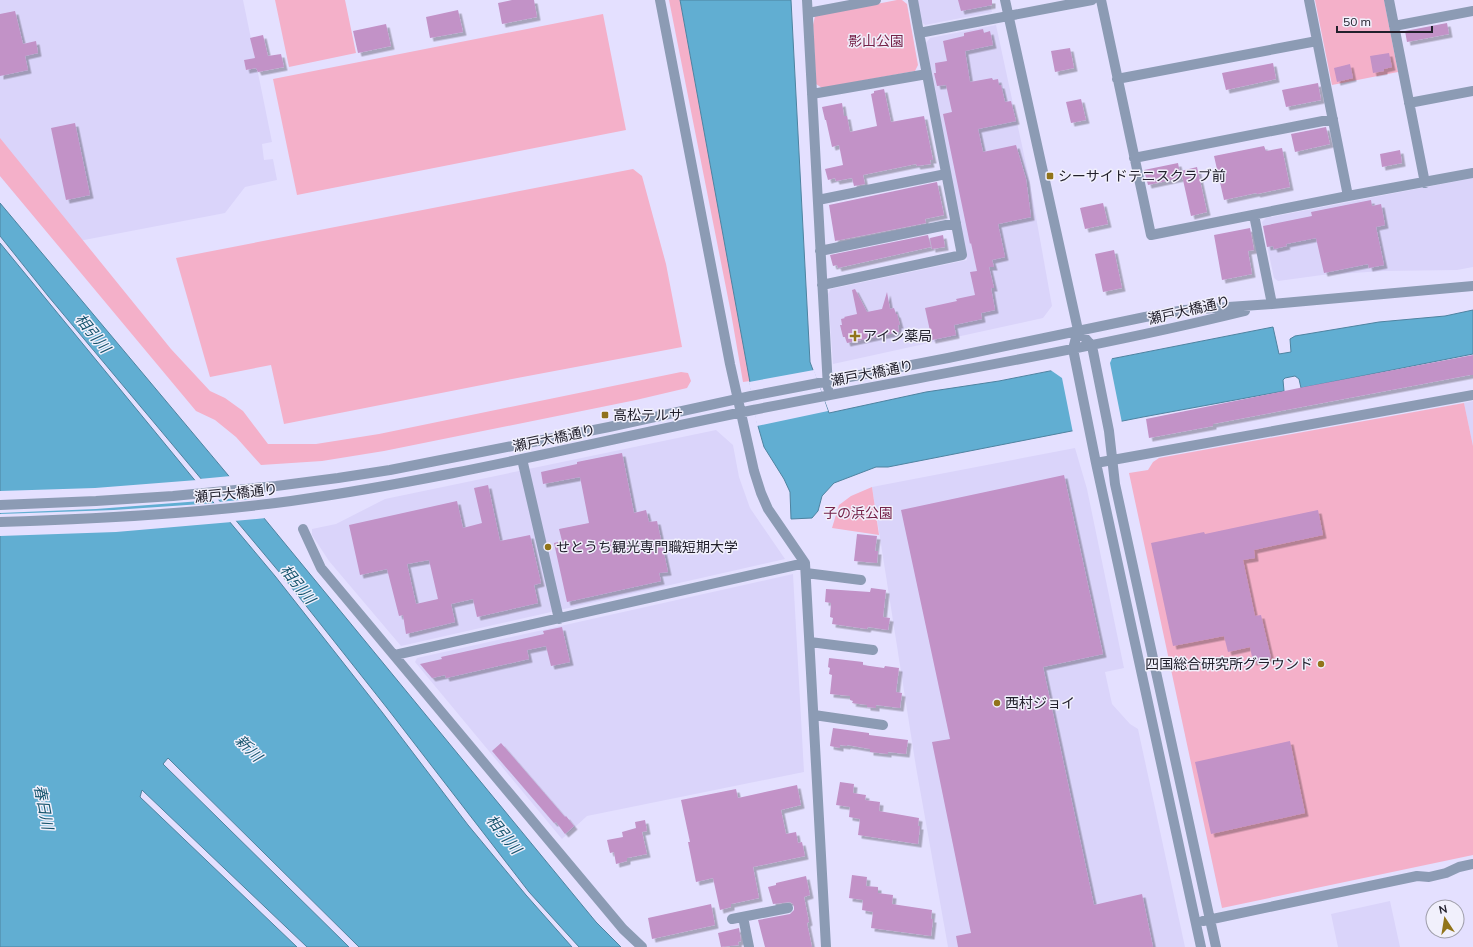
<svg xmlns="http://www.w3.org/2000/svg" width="1473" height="947" viewBox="0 0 1473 947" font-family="Mulish,'Noto Sans JP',sans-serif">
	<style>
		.built { fill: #dad4fa }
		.green { fill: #f4b0c9 }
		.water { fill: #61aed2; stroke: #4e83a0 }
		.pier { fill: #e4e0ff }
		.building { fill: #c292c7; fill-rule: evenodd; filter: url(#shadow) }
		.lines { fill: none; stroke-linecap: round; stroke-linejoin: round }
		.minor { stroke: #8c9bb4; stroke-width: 10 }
		.poi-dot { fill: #91741a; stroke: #f1f0fc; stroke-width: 1.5 }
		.labels { text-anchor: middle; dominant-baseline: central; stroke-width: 3; stroke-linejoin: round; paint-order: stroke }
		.park-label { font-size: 14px; fill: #752249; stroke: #f1f0fc }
		.poi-label { font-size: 14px; fill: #22202c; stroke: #f1f0fc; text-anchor: start }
		.street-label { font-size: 14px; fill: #22202c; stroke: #f1f0fc }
		.water-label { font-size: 15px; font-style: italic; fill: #17556e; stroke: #f1f0fc }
	</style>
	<defs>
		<filter id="shadow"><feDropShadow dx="3.5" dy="3.5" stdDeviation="0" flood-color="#0004"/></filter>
	</defs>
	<rect width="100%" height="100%" fill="#e4e0ff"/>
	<path class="built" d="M0,0H243L255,58L244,60L246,70L257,68L272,142L262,144L264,160L273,159L277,180L245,187L225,213L58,245L0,176Z
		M917,0H989L992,12L925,25L921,21Z
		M996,25L1029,178L1052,306L1043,318L833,364L828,294L831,289L967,260L925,44L930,38Z
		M1473,178V267L1457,270L1383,271L1322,275L1278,281L1274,278L1262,222L1266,218Z
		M1473,401V446L1464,403Z
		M716,430L733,445L739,477L750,508L785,559L401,646L329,561L312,535V529L336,524L385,499Z
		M1075,448L1087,489L1124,668L1105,672L1112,704L1130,724L1138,729L1185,947H948L916,767L872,487Z
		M793,574L804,772L587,816L562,839L415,662L417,658Z
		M1390,901L1400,947H1338L1331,914Z"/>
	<path class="green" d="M275,0H345L356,53L289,67Z
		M669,0H680L750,381L743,382L731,313Z
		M897,0H902L907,4L918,65L915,71L822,88L816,84L813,25L815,16Z
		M1315,0H1384L1398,72L1332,85Z
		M603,14L626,130L297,195L273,79Z
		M0,138L171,349L210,391L225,398L243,411L268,444H316L379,434L681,372L688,373L691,381L687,388L636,400L384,451L322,461L261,465L236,437L215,420L196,411L0,176Z
		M633,169L642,176L666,264L682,347L502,381L284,424L271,365L210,377L176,258Z
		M1464,403L1473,446V855L1222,908L1129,473L1148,470L1153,462L1159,458Z
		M872,487L879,535L832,528L839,505L851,496Z"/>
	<path class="water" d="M680,0H791L810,362L829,413L926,392L999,381L1273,327L1279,354L1291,352L1290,339L1295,336L1379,322L1445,316L1473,310V354L1301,388L1299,379L1295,376L1285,378L1283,380L1284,391L1143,417L888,467H876L834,483L822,496L818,511L812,518L791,519L790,492L784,479L764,447L758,426Z
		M0,203L259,512L596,922L621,947H579L529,892L387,708L280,573L48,296L0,236Z
		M0,243L193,478L275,576L382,712L468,825L526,895L572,947H359L168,758L163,764L349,947H307L142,790L140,797L297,947H0Z"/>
	<path class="pier" d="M1113,356L1110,363L1122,423L1073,433L1062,378L1049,369Z
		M814,370L828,411L757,426L749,382Z
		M231,476L248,497L216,500L199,479Z
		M197,480L214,500L96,509L0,513V491L95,488Z
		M250,499L266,518L234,521L218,502Z
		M216,503L232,522L116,532L0,536V514L114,510Z"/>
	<path class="building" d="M512,0H534L537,17L502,24L498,3Z
		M958,0H992V5L961,11Z
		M458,10L463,32L430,38L426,17Z
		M15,11L23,44L36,41L38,53L25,56L28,70L0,76V14Z
		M1447,23L1449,34L1407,42L1405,31Z
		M386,24L391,46L358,53L353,31Z
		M983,29L984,33L990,31L993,45L965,51L970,82L992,78L993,80L998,79L999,85H1001L1005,102L1011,101L1016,121L978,129L983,152L1016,145L1026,179L1031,217L998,224L1005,257L992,260L994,267H989L994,288H991L995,310L981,313L982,319L954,325L956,335L932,340L925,308L957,301L956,299L975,295L970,272L977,271L971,243L970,244L943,114L952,112L946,85L937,86L934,73H936L935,63L947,61L943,41L964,36V33Z
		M263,35L268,56L281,54L284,67L258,72L256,68L246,70L244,60L255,58L250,38Z
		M1070,48L1074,68L1055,72L1051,51Z
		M1389,53L1392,67L1384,69V71L1373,73L1370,56Z
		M1273,63L1276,79L1226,90L1222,73Z
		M1350,64L1353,78L1337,82L1334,68Z
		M1318,83L1321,100L1286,107L1282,90Z
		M884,89L891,122L924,116L933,160H930L931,164L917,166L916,164L863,175L865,184L854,186L852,178L836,181L835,178L828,180L825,169L843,165L839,145L832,147L826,120H825L822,107L842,103L844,116H847L850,132L877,126L871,94L874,93V91Z
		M1081,99L1086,120L1071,123L1066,102Z
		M75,123L90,195L66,200L51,128Z
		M1326,127L1330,144L1295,152L1291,134Z
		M1264,146L1266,151L1282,148L1290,187L1257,194L1256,193L1224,200L1214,156Z
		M1400,150L1402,163L1382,167L1380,154Z
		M1178,163L1181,178L1148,185L1144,170Z
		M1197,167L1207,212L1191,216L1181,171Z
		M937,182L944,215L925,219L926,223L835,241L829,205Z
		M1371,200L1372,206L1381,204L1385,225L1376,227L1384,265L1369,268L1368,264L1324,273L1316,238L1286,244L1287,246L1274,249L1273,246L1267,247L1263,226L1312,216L1311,212Z
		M1103,203L1108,224L1085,229L1080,208Z
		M1250,228L1254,250L1248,251L1252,274L1222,280L1214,235Z
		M928,235L931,247L838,268L837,265L833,266L830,255Z
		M943,235L945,247L932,249L930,238Z
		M1114,250L1122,288L1103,292L1095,254Z
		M855,289L867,312L882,309L887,292L890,309L894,308L896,314H897L900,325H898L899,332L847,343L845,337H843L840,325H842L841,319L845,318L844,317L857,314L852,290Z
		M1473,355V375H1470L1213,424V426L1149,438L1146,419L1304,387Z
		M622,453L634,513L646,510L649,522L657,521L668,572L659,573L661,581L567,602L554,543L562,541L559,529L589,523L580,477L543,484L541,472L577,464V462Z
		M1064,475L1103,654L1043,667L1094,905L1142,894L1153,947H958L956,936L971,933L932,742L950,739L901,510Z
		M488,485L500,541L530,535L541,583L534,585L538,603L477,617L473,599L451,604L455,622L406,634L403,615L399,616L387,569L360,575L349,525L457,501L463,528L482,523L474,488ZM429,560L438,599L416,604L407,564Z
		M1318,510L1323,535L1254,550L1255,558L1243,560L1255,616L1261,615L1271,658L1253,662L1250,647L1228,652L1224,636L1173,646L1151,543L1204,532L1205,534Z
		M857,534L877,536L875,551H878L877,563L854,561Z
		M871,588L886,590L883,617L890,618L888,630L868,627L867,629L832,624L833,618L830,617L831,603L825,602L826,589L870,592Z
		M562,627L570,662L551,666L546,646L527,650L529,659L446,678L445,675L432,678L420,664L442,659L441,657L544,634L543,631Z
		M829,658L863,662V665L884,668L885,666L899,668L896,692L902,693L900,708L876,705V708L867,707V705L852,703L853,701L850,700V696L830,694L832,675L829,674L830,668L828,667Z
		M833,728L869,733V735L908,740L906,754L888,752V754L870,752V749L847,745V746L840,745V748L830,746Z
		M1290,741L1305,813L1211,834L1195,762Z
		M501,743L565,817L566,816L574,826L565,834L556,822L554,823L492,751Z
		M840,782L854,784L853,793L866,795L865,800L880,802L879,811L919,818L918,826H920L918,844L858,835L860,819L849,817L850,807L836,805Z
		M797,785L801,805L781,810L786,834L796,832L798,843L802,842L805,856L753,867L759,898L731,904V907L720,910L713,878L696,882L688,842H690L681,800L736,789L738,798Z
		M645,820L647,831L642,832L647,854L627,858V861L616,864L614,852L610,853L607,840L623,837L622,832L636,828L635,822Z
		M852,875L867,877L866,886L878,887V893L893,895L892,904L932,910L931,919H933L931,936L871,928L873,912L862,910L863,900L849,898Z
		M806,876L810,895L804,897L809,922L807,923L812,947H765L758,920L790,914L794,910V907L793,904L790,902L773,904L768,887L776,885V883Z
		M711,904L715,925L652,939L648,918Z
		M739,928L741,941L738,942L739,945L721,947L718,933Z"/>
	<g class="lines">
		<path class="minor" d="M660,0L730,364L754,471L761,493L768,509L805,563L826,947
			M807,0L828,388
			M913,0L919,33L1092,0
			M1005,0L1078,330L1073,349L1096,463L1201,947
			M1101,0L1151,235L1348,196L1473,173
			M1309,0L1348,196
			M1389,0L1425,183
			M808,13L876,0
			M1394,26L1473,11
			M1117,79L1317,41
			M812,94L927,74
			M1409,103L1473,91
			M1134,158L1333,119
			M818,200L946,174
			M1254,215L1272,304
			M820,251L956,223
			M822,285L962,255L919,33
			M1078,330L1092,346L1109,431L1115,484L1216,947
			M522,459L559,619
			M1096,463L1473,395
			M0,505L96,501L173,496L276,486L338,478L390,470L609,427L751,396L948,358L1145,317L1185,310L1272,304L1473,286
			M0,522C97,519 195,514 291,501C447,479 599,441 753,410C917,377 1082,351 1245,311
			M303,529L321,568L623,929L642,947
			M806,573L861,580
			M810,642L873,650
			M395,655L805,563
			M814,715L883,725
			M743,917L749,947
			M732,919L788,908
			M1203,921L1417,876L1429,877L1446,873L1459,867L1473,864"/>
	</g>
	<g class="poi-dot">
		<rect x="1046" y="172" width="8" height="8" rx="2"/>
		<path d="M853 330h4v4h4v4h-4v4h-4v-4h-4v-4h4z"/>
		<rect x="601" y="411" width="8" height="8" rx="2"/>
		<circle cx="548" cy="547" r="4"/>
		<circle cx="1321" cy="664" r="4"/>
		<circle cx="997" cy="703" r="4"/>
	</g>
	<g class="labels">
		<g class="park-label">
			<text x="876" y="41">影山公園</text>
			<text x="858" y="513">子の浜公園</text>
		</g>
		<g class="poi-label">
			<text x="1058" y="176">シーサイドテニスクラブ前</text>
			<text x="863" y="336">アイン薬局</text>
			<text x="613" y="415">高松テルサ</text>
			<text x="556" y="547">せとうち観光専門職短期大学</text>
			<text x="1313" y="664" text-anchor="end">四国総合研究所グラウンド</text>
			<text x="1005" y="703">西村ジョイ</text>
		</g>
		<g class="street-label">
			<text transform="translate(1189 310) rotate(-13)">瀬戸大橋通り</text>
			<text transform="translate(872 373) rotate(-11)">瀬戸大橋通り</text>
			<text transform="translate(554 438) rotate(-12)">瀬戸大橋通り</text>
			<text transform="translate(236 493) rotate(-6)">瀬戸大橋通り</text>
		</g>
		<g class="water-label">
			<text transform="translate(93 333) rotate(51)">相引川</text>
			<text transform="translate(298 584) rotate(51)">相引川</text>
			<text transform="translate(249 748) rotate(45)">新川</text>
			<text transform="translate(44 807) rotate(79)">春日川</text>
			<text transform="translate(504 834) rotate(51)">相引川</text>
		</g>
	</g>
	<g transform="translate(1445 919) rotate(348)"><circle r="19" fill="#f1f0fc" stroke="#9e9da9"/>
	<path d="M0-3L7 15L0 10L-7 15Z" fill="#91741a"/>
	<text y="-6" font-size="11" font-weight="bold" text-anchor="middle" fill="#22202c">N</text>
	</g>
	<path d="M1337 26v6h95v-6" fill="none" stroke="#22202c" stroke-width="2"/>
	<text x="1343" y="26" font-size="12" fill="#22202c" stroke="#f1f0fc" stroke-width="3" paint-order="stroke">50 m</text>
</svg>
